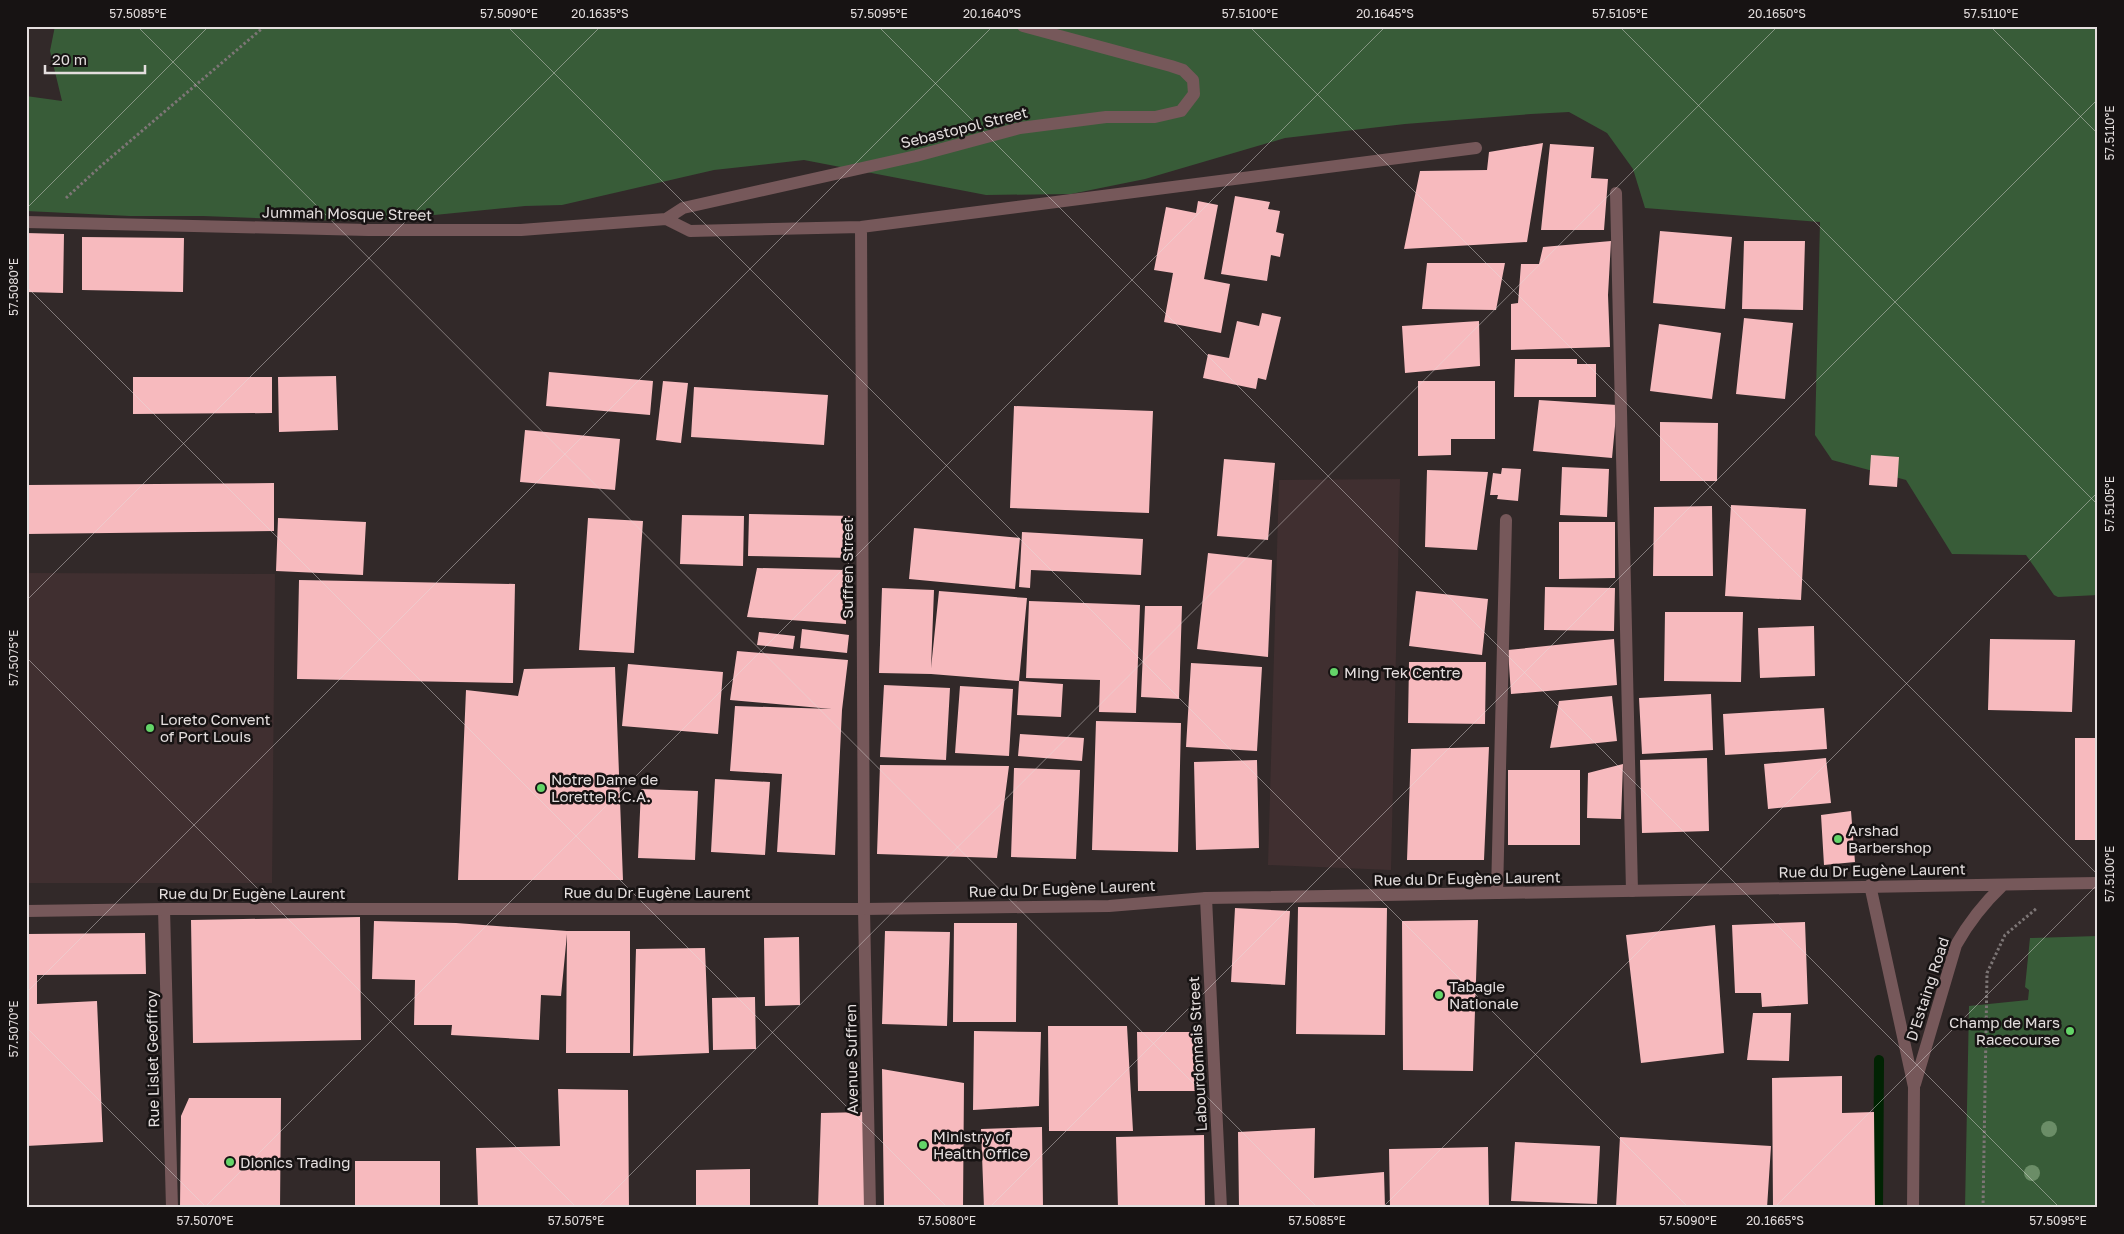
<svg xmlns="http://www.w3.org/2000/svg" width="2124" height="1234" viewBox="0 0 2124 1234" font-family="'Golos Text',sans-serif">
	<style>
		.built { fill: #402f30 }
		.green { fill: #385c38 }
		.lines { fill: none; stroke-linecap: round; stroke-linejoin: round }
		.stream { stroke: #012303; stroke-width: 10 }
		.building { fill: #f7babe }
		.path { stroke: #7d7676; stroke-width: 3; stroke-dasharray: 2.5 2.5; stroke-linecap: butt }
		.minor { stroke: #76585a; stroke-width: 12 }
		.tertiary { stroke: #76585a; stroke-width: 12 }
		.tree { fill: #6b8d67 }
		.ticks { fill: none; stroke: #e4dede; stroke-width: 1; stroke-opacity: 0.45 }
		.poi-dot { fill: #64d468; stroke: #171313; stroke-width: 2 }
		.labels { text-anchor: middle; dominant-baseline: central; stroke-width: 5; stroke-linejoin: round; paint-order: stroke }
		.street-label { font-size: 15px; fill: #e4dede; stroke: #171313 }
		.poi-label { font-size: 15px; fill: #e4dede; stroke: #171313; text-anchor: start }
		.neatline { fill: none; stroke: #e4dede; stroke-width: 2 }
		.ticks-label { font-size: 12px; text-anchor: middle; fill: #e4dede }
	</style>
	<rect width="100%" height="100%" fill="#322929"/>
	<path class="built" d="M1400,479L1391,870L1268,865L1279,480Z
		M26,573L275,574L272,883H26Z"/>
	<path class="green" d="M55,26H2098V595L2058,597L2054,595L2026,555L1952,554L1906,480L1832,460L1815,435L1820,222L1645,208L1633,169L1607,133L1569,112L1531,114L1405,124L1285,138L1145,179L1071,194L986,195L804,160L714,170L562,205L525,206L374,221L310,220L203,216H130L26,211V96L62,101L50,51Z
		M2098,936V1208H1965L1969,1006L2028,1000L2029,990L2025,987L2030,938Z"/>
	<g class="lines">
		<path class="stream" d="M1878,1208L1879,1060"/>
	</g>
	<path class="building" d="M1543,143L1527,242L1404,249L1420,171L1487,170L1489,152Z
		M1550,144L1594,147L1591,178L1608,179L1604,230H1541Z
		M1235,196L1270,202L1268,209L1280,211L1276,232L1284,234L1280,257L1271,255L1267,281L1221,274Z
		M1198,201L1218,205L1204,279L1230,284L1221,333L1164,322L1173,273L1154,270L1166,207L1196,213Z
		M1660,231L1732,237L1725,309L1653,303Z
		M26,233L64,234L63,293L26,292Z
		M82,237L184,238L183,292L82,290Z
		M1611,241L1608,295L1610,347L1511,350V304L1518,303L1521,264H1539L1543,247Z
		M1744,241H1805L1803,310L1742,309Z
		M1427,263H1505L1496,310L1422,309Z
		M1262,313L1281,317L1266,380L1258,378L1256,389L1203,378L1208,354L1229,358L1237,321L1259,326Z
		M1744,318L1793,323L1785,399L1736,394Z
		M1479,321L1480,366L1405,373L1402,326Z
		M1659,324L1721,333L1712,399L1650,391Z
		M1515,359H1577V364H1596V397H1514Z
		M549,372L653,381L650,415L546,406Z
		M336,376L338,430L279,432L278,377Z
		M133,377H272V413L133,414Z
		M663,381L688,383L681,443L656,440Z
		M1418,381H1495V439H1451V455L1418,456Z
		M694,387L828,395L824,445L691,437Z
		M1539,400L1617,405L1612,458L1533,451Z
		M1014,406L1153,411L1149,513L1010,508Z
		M1660,422L1718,423L1717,481H1660Z
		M525,430L620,439L615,490L520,482Z
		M1871,455L1899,457L1897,487L1869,485Z
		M1224,459L1275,463L1268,540L1217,536Z
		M1562,467L1609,469L1607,517L1560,515Z
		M1502,468L1521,469L1518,501L1497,499L1498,495H1490L1493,473L1501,474Z
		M1427,470L1488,472L1477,550L1425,547Z
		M274,483V531L26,534V485Z
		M1731,505L1806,509L1801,600L1725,596Z
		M1712,506L1713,576H1653L1654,507Z
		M749,514L853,516L852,558L748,556Z
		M682,515L744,516L743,566L680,564Z
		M278,518L366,522L363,575L276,571Z
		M588,518L643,521L634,653L579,650Z
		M1559,522H1615V578L1559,579Z
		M914,528L1020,538L1015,589L909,579Z
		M1022,532L1143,539L1141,575L1031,570L1030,588L1019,587Z
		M1208,553L1272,560L1268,657L1197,649Z
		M757,568L846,570V624L747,617Z
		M299,580L515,584L513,683L297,679Z
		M1545,587L1615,588L1614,631L1544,630Z
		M882,588L934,590L931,668L939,591L1027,598L1019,681L931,674L879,673Z
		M1416,591L1488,599L1482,655L1409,646Z
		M1029,601L1140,605L1136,713L1099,712L1100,680L1026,678Z
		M1145,606H1182L1179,699L1141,697Z
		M1665,612H1743L1741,682L1664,681Z
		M1814,626L1815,676L1760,678L1758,628Z
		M802,629L849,635L847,653L800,648Z
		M759,632L795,636L793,649L757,645Z
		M1614,639L1617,685L1511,694L1508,650Z
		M1990,639L2075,640L2072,712L1988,710Z
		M737,651L848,660L842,710L835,855L777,852L782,774L730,771L735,706L832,709L730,700Z
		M1409,662H1486L1485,724L1408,723Z
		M1191,663L1262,667L1257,751L1186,747Z
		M628,664L723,672L718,734L622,726Z
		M615,667L623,880H458L466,690L518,696L524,669Z
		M1019,681L1063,684L1061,717L1017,715Z
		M884,685L950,688L946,760L880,757Z
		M960,686L1013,689L1009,756L955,753Z
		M1711,694L1713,750L1642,754L1639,698Z
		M1612,696L1617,741L1550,748L1559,701Z
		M1824,708L1827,749L1725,755L1723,714Z
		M1096,721L1181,723L1178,852L1092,850Z
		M1020,734L1084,738L1082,761L1018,756Z
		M2075,738H2098V840H2075Z
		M1489,747L1484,860H1407L1411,749Z
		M1707,758L1709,831L1642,833L1640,760Z
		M1826,758L1831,803L1768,809L1764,764Z
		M1257,760L1259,848L1196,850L1194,762Z
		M1623,764L1621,819L1587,818L1588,773Z
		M880,765L1009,766L997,858L877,854Z
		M1014,768L1080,770L1076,859L1011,857Z
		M1508,770H1580V845H1508Z
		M715,779L770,782L765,855L711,852Z
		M641,789L698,791L695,860L638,858Z
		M1851,811L1855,862L1824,865L1821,815Z
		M1298,907L1387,908L1385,1035L1296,1034Z
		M1235,908L1290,911L1285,985L1231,982Z
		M360,917L361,1040L193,1043L191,920Z
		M1478,920L1473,1071L1403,1070L1402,921Z
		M374,921L456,923L567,931H630V1053H566L567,934L561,996L541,995L539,1040L451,1035L452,1025H414L415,980L372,979Z
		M1805,922L1808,1004L1762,1007L1761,993H1735L1732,925Z
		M954,923H1017L1016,1022H953Z
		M1715,925L1724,1053L1641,1063L1626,935Z
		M885,931L950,932L947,1026L882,1024Z
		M145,933L146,974L37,975V1004L97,1001L103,1142L26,1146V934Z
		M799,937L800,1005L765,1006L764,938Z
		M705,948L709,1053L633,1056L636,949Z
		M755,997L756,1049L713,1050L712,998Z
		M1753,1013H1791L1789,1061L1747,1060Z
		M1048,1026H1127L1133,1131H1049Z
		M974,1031L1041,1032L1039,1106L973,1110Z
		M1137,1032H1197V1091H1138Z
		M882,1069L964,1083L963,1208H884Z
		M1842,1076V1113L1874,1112L1875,1208H1773L1772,1078Z
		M558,1089L628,1090L629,1208H478L476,1148L560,1146Z
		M189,1098H281L280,1208H180L181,1116Z
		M866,1112V1208H818L821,1113Z
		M1042,1127L1043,1208H984L981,1129Z
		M1315,1128L1314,1178L1384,1172L1385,1208H1239L1238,1132Z
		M1204,1135L1205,1208H1118L1116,1137Z
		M1620,1137L1771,1146L1767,1208L1616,1207Z
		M1515,1142L1600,1146L1597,1204L1511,1201Z
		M1488,1147L1489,1208H1390L1389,1149Z
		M355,1161H440V1208H355Z
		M750,1169V1208H696V1170Z"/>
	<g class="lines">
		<path class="path" d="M66,198L102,165L265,26
			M1983,1208L1987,973L2005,935L2037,908"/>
		<path class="minor" d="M1616,193L1632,891
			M666,219L690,231L861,227L1476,148
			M26,222L368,230H521L666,219L683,208L916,156L1020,128L1106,117H1155L1181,111L1194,94L1193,80L1183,70L1171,66L1023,26
			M861,227L864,909L870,1208
			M1497,893L1506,520
			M1206,898L1221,1208
			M164,909L172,1208"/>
		<path class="tertiary" d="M1870,885L1914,1087L1913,1208
			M26,911L164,909H864L1109,906L1206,898L2098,883
			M1915,1084L1956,945C1969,922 1984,903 2003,885"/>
	</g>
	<g class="tree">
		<circle cx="2049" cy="1129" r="8"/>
		<circle cx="2032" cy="1173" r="8"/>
	</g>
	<path class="ticks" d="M137,26L1318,1208M507,26L1689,1208M878,26L2060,1208M1249,26L2098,875M1619,26L2098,505M1990,26L2098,134M26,209L209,26M26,286L948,1208M26,601L601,26M26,657L577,1208M26,993L993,26M26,1027L207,1208M204,1208L1386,26M597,1208L1778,26M989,1208L2098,99M1382,1208L2098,492M1774,1208L2098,884"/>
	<g class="poi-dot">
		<circle cx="1334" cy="672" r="5"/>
		<circle cx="150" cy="728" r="5"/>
		<circle cx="541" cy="788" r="5"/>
		<circle cx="1838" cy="839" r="5"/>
		<circle cx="1439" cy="995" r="5"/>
		<circle cx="2070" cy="1031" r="5"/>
		<circle cx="923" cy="1145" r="5"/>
		<circle cx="230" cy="1162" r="5"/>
	</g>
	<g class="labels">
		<g class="street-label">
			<text transform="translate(964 127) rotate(-14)">Sebastopol Street</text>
			<text transform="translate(347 213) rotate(1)">Jummah Mosque Street</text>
			<text transform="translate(847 568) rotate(-90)">Suffren Street</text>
			<text transform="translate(1872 870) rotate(-1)">Rue du Dr Eugène Laurent</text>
			<text transform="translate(1467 878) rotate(-1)">Rue du Dr Eugène Laurent</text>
			<text transform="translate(1062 888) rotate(-2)">Rue du Dr Eugène Laurent</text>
			<text x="657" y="892">Rue du Dr Eugène Laurent</text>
			<text x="252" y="893">Rue du Dr Eugène Laurent</text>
			<text transform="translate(1927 989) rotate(-72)">D'Estaing Road</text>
			<text transform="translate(1197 1054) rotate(-93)">Labourdonnais Street</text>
			<text transform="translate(152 1059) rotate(-91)">Rue Lislet Geoffroy</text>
			<text transform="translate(851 1059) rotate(-91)">Avenue Suffren</text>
		</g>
		<g class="poi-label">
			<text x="1344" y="672">Ming Tek Centre</text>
			<text x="160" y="719">Loreto Convent<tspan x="160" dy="17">of Port Louis</tspan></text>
			<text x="551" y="779">Notre Dame de<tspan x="551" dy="17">Lorette R.C.A.</tspan></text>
			<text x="1848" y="830">Arshad<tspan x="1848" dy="17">Barbershop</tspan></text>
			<text x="1449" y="986">Tabagie<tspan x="1449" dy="17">Nationale</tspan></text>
			<text x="2060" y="1022" text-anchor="end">Champ de Mars<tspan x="2060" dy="17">Racecourse</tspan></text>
			<text x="933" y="1136">Ministry of<tspan x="933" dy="17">Health Office</tspan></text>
			<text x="240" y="1162">Dionics Trading</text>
		</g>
	</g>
	<rect width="2124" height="1234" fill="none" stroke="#171313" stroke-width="55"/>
	<path d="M45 65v8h100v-8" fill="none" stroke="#e4dede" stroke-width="2.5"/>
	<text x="52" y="65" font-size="15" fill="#e4dede" stroke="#171313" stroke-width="4" paint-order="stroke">20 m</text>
	<rect x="28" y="28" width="2068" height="1178" class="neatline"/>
	<g class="ticks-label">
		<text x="138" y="18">57.5085°E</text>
		<text x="509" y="18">57.5090°E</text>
		<text x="600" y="18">20.1635°S</text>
		<text x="879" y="18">57.5095°E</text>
		<text x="992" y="18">20.1640°S</text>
		<text x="1250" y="18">57.5100°E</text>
		<text x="1385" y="18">20.1645°S</text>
		<text x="1620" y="18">57.5105°E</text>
		<text x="1777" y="18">20.1650°S</text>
		<text x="1991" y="18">57.5110°E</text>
		<text transform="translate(2110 133) rotate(-90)" y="4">57.5110°E</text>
		<text transform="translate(14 287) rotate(-90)" y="4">57.5080°E</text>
		<text transform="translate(2110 504) rotate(-90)" y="4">57.5105°E</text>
		<text transform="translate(14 658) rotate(-90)" y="4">57.5075°E</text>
		<text transform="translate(2110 874) rotate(-90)" y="4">57.5100°E</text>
		<text transform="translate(14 1029) rotate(-90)" y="4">57.5070°E</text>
		<text x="205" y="1225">57.5070°E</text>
		<text x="576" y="1225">57.5075°E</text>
		<text x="947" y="1225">57.5080°E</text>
		<text x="1317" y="1225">57.5085°E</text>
		<text x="1688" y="1225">57.5090°E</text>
		<text x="1775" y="1225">20.1665°S</text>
		<text x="2058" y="1225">57.5095°E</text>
	</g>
</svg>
